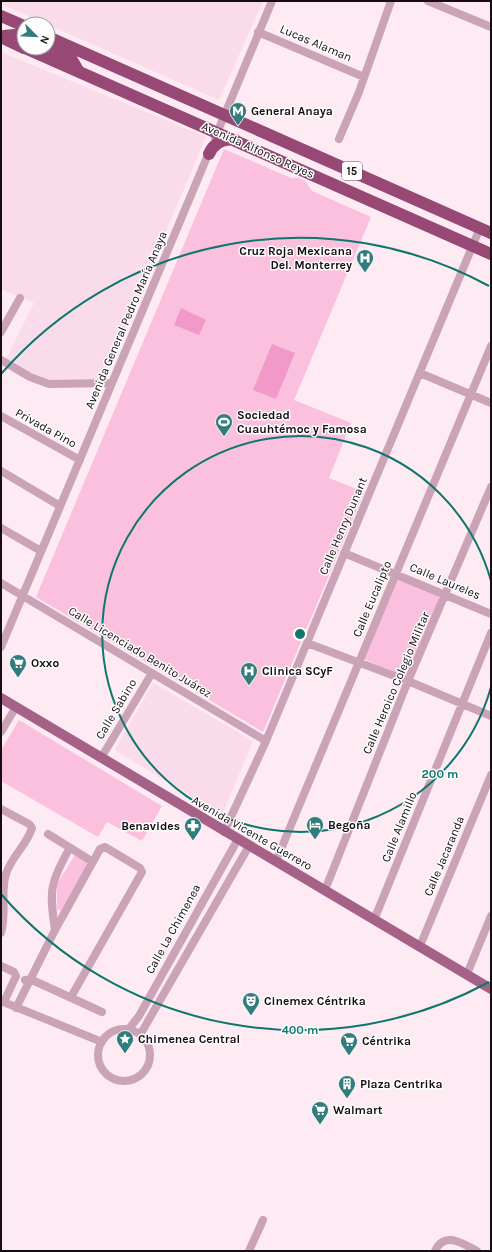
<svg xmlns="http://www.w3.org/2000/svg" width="492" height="1252" viewBox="0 0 492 1252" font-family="Karla,sans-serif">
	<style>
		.built { fill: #f9dbea }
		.green { fill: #fac0dd }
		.water { fill: #f199c8 }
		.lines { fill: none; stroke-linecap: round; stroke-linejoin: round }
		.minor { stroke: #cba3b7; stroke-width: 8 }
		.major { stroke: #a66187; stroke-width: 10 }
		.highway { stroke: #974875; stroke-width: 12 }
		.ring { fill: none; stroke: #0f766e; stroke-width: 2 }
		.labels { text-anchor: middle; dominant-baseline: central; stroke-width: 3; stroke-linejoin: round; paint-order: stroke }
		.shield { fill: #fdfdfd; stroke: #5b5558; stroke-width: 1 }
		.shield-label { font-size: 11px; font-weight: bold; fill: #150d11 }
		.street-label { font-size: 12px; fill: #150d11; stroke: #fdfdfd }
		.poi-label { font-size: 12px; font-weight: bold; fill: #150d11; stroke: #fdfdfd; text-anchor: start }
		.centre { fill: #0f766e; stroke: #fdfdfd; stroke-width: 2 }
		.ring-label { font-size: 12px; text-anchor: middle; font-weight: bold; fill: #0f766e; stroke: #fdfdfd; stroke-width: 3; stroke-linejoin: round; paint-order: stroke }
	</style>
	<rect width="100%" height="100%" fill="#fdeaf3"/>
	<path class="built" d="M1,1H263L219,100L1,4Z
		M1,52L206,137L103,380L48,383L5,361L34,303L1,289Z
		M153,683L253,741L222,815L115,750Z"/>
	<path class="green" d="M224,149L291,178H299L305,181L312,191L371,217L294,400L351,423L329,478L364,492L263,732L36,597Z
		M397,577L443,597L408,677L363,659Z
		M19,720L162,806L142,841L107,822L98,837L1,781V750Z
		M75,855L89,864L61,911L57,909V884Z"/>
	<path class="water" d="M181,308L206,320L199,335L174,325Z
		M272,344L295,353L276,399L253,390Z"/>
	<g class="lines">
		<path class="minor" d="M428,1L491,27
			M258,32L364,77
			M215,138L272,1
			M339,139L359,92L391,1
			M1,332L20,298
			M1,360L30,377L49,384L112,383
			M420,373L491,403
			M1,416L80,460
			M1,471L60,506
			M1,528L41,551
			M344,553L491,614
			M1,583L266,741
			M307,643L408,681L491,716
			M1,647L210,150
			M1,732L16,707
			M101,758L152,673
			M1,809L29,824L32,828C27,845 11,857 6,874C0,893 7,913 1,933
			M224,832L266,741L480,228
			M48,834L93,862
			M276,861L491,346
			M325,890L408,681L491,487
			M374,920L491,633
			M55,930C49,889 50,885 69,849
			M420,946L491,775
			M1,966L14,972L16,976L4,1002
			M467,974L491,916
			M25,980L30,979L102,1012
			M1,1001L102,1042
			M16,1008L55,930L100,849L105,847L140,868L142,872L71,997
			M98 1055a26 26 0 1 1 52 0a26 26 0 1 1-52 0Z
			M128,1030L139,1016L238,839
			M140,1035L249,846
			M249,1251L263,1220
			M435,1251C445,1230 463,1244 477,1251"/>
		<path class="major" d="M1,698L491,989"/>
		<path class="highway" d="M1,16L24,26
			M4,36L14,35L24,37
			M1,37L24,48
			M48,37L491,233
			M48,44L72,60L79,72
			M25,48L491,254
			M209,154C214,143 223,138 235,140"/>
	</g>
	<g class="ring">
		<path d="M491 687A198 198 0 1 1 491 581"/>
		<path d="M489 982A396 396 0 0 1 1 894M1 374A396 396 0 0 1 489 286"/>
	</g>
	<defs>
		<symbol id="metro-pin" viewBox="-11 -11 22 30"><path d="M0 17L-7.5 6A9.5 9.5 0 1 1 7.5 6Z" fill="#327c7d" stroke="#fdfdfd"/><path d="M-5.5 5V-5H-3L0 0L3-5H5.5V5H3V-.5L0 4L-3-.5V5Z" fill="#fff"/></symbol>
		<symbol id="hospital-pin" viewBox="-11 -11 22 30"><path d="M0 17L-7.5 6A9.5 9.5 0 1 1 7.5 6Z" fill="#327c7d" stroke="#fdfdfd"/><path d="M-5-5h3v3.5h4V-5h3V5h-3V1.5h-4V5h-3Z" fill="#fff"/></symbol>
		<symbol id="stadium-pin" viewBox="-11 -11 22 30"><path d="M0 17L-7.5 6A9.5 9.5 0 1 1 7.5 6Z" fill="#327c7d" stroke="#fdfdfd"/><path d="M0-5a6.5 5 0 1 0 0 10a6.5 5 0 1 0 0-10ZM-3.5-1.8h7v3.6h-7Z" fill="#fff"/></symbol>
		<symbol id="supermarket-pin" viewBox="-11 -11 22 30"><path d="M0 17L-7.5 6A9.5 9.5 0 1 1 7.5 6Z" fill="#327c7d" stroke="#fdfdfd"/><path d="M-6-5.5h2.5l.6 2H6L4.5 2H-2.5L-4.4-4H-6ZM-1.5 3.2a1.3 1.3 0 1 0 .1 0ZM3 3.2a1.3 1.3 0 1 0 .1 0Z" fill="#fff"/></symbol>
		<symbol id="hotel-pin" viewBox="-11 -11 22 30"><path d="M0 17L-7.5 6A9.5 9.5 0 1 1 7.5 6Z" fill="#327c7d" stroke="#fdfdfd"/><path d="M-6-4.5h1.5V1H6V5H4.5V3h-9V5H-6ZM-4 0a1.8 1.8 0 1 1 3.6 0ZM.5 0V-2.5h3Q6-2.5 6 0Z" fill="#fff"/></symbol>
		<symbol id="pharmacy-pin" viewBox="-11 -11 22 30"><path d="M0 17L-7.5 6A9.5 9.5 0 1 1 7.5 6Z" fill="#327c7d" stroke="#fdfdfd"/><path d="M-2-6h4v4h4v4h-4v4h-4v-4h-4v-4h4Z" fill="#fff"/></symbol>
		<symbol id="theatre-pin" viewBox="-11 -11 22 30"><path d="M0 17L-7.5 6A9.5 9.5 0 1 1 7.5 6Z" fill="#327c7d" stroke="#fdfdfd"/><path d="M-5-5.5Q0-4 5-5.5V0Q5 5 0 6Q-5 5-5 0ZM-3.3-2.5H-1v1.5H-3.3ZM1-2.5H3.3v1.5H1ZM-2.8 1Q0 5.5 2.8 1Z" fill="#fff"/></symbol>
		<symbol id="sight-pin" viewBox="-11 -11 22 30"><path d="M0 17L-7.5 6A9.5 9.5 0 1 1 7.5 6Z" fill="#327c7d" stroke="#fdfdfd"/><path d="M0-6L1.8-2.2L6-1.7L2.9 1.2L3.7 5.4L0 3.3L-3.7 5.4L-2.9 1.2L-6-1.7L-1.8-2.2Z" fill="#fff"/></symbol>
		<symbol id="building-pin" viewBox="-11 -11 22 30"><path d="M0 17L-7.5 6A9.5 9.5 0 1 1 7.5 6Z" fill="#327c7d" stroke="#fdfdfd"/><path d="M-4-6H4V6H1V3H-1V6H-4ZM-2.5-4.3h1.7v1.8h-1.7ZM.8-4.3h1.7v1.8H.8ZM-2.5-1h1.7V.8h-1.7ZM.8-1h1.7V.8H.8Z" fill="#fff"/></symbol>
	</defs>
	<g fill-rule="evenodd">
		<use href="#metro-pin" x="228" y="101" width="20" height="27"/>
		<use href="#hospital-pin" x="355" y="248" width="20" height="27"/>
		<use href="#stadium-pin" x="214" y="412" width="20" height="27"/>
		<use href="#supermarket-pin" x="8" y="653" width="20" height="27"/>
		<use href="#hospital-pin" x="239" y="661" width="20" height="27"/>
		<use href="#hotel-pin" x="305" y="815" width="20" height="27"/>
		<use href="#pharmacy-pin" x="183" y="816" width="20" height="27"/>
		<use href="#theatre-pin" x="241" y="991" width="20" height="27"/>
		<use href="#sight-pin" x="115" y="1029" width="20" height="27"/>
		<use href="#supermarket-pin" x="339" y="1031" width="20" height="27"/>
		<use href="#building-pin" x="337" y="1074" width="20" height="27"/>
		<use href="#supermarket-pin" x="310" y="1100" width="20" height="27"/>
	</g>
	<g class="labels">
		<rect class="shield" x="342" y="162" width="20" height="18" rx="3"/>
		<g class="shield-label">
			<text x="352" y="171">15</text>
		</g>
		<g class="street-label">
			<text transform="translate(316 43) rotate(23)">Lucas Alaman</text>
			<text transform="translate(258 150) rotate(24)">Avenida Alfonso Reyes</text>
			<text transform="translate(126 320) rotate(-67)">Avenida General Pedro María Anaya</text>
			<text transform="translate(46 428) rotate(29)">Privada Pino</text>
			<text transform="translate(343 526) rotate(-67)">Calle Henry Dunant</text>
			<text transform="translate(445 581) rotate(23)">Calle Laureles</text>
			<text transform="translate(372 599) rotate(-67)">Calle Eucalipto</text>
			<text transform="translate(140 652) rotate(31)">Calle Licenciado Benito Juárez</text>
			<text transform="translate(396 683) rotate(-67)">Calle Heroico Colegio Militar</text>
			<text transform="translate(116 709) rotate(-59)">Calle Sabino</text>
			<text transform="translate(399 827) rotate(-68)">Calle Alamillo</text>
			<text transform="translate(252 833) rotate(30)">Avenida Vicente Guerrero</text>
			<text transform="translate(444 856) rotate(-67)">Calle Jacaranda</text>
			<text transform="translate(173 929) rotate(-61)">Calle La Chimenea</text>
		</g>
		<g class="poi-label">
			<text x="251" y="111">General Anaya</text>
			<text x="352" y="251" text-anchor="end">Cruz Roja Mexicana<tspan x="352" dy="14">Del. Monterrey</tspan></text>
			<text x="237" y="415">Sociedad<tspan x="237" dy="14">Cuauhtémoc y Famosa</tspan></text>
			<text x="31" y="663">Oxxo</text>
			<text x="262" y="671">Clinica SCyF</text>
			<text x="328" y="825">Begoña</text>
			<text x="180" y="826" text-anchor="end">Benavides</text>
			<text x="264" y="1001">Cinemex Céntrika</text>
			<text x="138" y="1039">Chimenea Central</text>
			<text x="362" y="1041">Céntrika</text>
			<text x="360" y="1084">Plaza Centrika</text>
			<text x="333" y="1110">Walmart</text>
		</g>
	</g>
	<circle cx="300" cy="634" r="6" class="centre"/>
	<g class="ring-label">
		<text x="440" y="778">200 m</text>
		<text x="300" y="1034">400 m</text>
	</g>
	<rect width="492" height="1252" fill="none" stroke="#150d11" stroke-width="4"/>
	<g transform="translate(36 36) rotate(114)"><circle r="19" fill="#fdfdfd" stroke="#a09d9f"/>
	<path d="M0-3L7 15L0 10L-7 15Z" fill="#327c7d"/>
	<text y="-6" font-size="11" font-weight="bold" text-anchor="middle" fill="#150d11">N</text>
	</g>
</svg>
